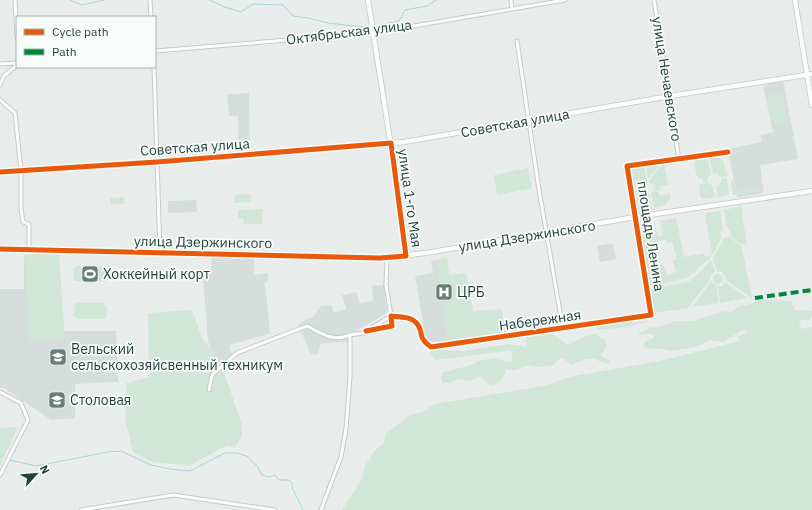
<svg xmlns="http://www.w3.org/2000/svg" width="812" height="510" viewBox="0 0 812 510" font-family="'IBM Plex Sans',sans-serif">
	<style>
		.built { fill: #d6dedb }
		.green { fill: #d1e6d8; fill-rule: evenodd }
		.lines { fill: none; stroke-linecap: round; stroke-linejoin: round }
		.stream { stroke: #a9d4db; stroke-width: 1 }
		.street-casing { stroke: #c5cac8; stroke-width: 5 }
		.secondary-casing { stroke: #c3cbc8; stroke-width: 6 }
		.street { stroke: #fcfcfc; stroke-width: 3 }
		.secondary { stroke: #fcfcfc; stroke-width: 4.5 }
		.quiet { stroke: #00873e; stroke-width: 4; stroke-dasharray: 8 4; stroke-linecap: butt }
		.cycleway-casing { stroke: #f7fbf9; stroke-width: 8 }
		.cycleway { stroke: #e8590c; stroke-width: 5 }
		.labels { text-anchor: middle; dominant-baseline: central; stroke-width: 3.5; stroke-linejoin: round; paint-order: stroke }
		.street-label { font-size: 14px; fill: #24423a; stroke: #f7fbf9 }
		.poi-label { font-size: 14px; fill: #24423a; stroke: #f7fbf9; text-anchor: start }
	</style>
	<rect width="100%" height="100%" fill="#e8edeb"/>
	<path class="built" d="M783,81L798,159L760,165L764,193L737,198L728,149L762,142L761,135L773,132L763,85Z
		M249,93L250,149L238,150V116H229L227,96L230,94Z
		M196,200L197,212L168,213V201Z
		M613,243L616,259L600,262L597,246Z
		M24,255L58,256L64,331H116L118,382L75,384V418L51,420L4,388H0V289H24Z
		M212,255L254,256V275L268,273V281L265,282L270,334L229,345L232,355L215,367L208,340L203,278L211,270Z
		M447,258L449,275L466,273L473,312L499,309L502,310L505,333L431,344L426,340L415,276L433,273L431,261Z
		M384,285L387,313L360,329L348,342H338L321,344L318,354L311,355L298,325L303,321L313,317L321,306L331,305L334,313L346,309L342,295L357,292L359,303L373,301L372,286Z"/>
	<path class="green" d="M775,93H779L782,95L787,120C784,125 782,126 777,126L773,123L768,98L771,94Z
		M709,156C726,158 723,162 727,176L721,177L717,173H713Z
		M707,157L711,174L708,177V181L703,183L702,179H699L698,176L697,177L693,159Z
		M663,163L654,171L648,179L646,166Z
		M664,164L668,185L659,187L660,191L654,189V185L649,182L655,172Z
		M644,165L647,182L644,187L632,189L629,169L633,167Z
		M528,168L532,188L497,195L494,175Z
		M727,178L729,195L718,197L716,187L721,183V179Z
		M731,181H733L736,191L759,188V191L733,195Z
		M708,182L713,187L715,197L703,199L700,196L699,185Z
		M644,189L649,193L652,208L636,211L633,197L635,192Z
		M654,190L659,193L660,196L670,193V198L665,205L654,208L651,193Z
		M251,194V202L234,203L235,195Z
		M124,197L125,203L111,205L110,198Z
		M741,206L747,245L740,244L731,236L730,230L727,228L724,210Z
		M262,209V224H244L243,218H238V210Z
		M720,211L723,229L720,233L722,237L712,256L694,272L687,278L650,286L639,226L653,223L659,237L663,236L660,221L676,218L684,257L704,253L705,257L712,255L705,213ZM665,239L667,243L672,242L677,259L673,260L676,272L667,275L663,264H660L655,248L658,246L657,242Z
		M730,237L742,247L751,293L754,296L750,297L726,280C726,275 722,271 717,271L713,258L724,238Z
		M25,254L59,255L65,339L29,341Z
		M447,258L449,275L466,273L473,312L499,309L502,310L505,333L448,342L436,260Z
		M711,260L715,272L711,275L710,280L688,308L654,313L651,289L688,282L697,275Z
		M77,266L107,267L108,270L107,280L104,282L75,281L73,278V269Z
		M713 279a5 5 0 1 1 10 0a5 5 0 1 1-10 0Z
		M711,282L717,286L718,303L692,307Z
		M725,282L747,298L720,303L718,286H722Z
		M759,299L791,301L795,310L812,311V316L809,320H802L799,322L801,329L812,327V510H342L362,479L365,466L374,451L384,443L385,434L410,415L422,412L435,404L543,386L574,376L660,361L740,341L738,337L746,333L748,330L741,331L723,342L709,340L696,347L670,351L663,349L645,348L644,345L645,342L654,338V335L650,334L639,335V332L645,331L650,327L656,328L675,321H693L725,311L730,312L734,311L737,307L751,304Z
		M77,303H103L107,307V316L104,319H77L74,316L75,305Z
		M192,310L202,338L217,358L226,378L241,422L242,435L235,448L227,445L189,466L152,462L133,452L125,419L126,383L149,377L148,313Z
		M605,321L611,324L649,321C641,324 633,324 627,327L598,330L596,328V325Z
		M553,334L567,344H570L588,335L595,334L604,339L607,345L601,356L610,361L609,364L600,362C594,355 579,361 572,365L564,359L561,358L553,365L538,367L528,365L516,370H506C504,378 499,385 491,385L482,378L478,377L470,381L460,379L448,383H444C441,380 440,377 442,373L474,364L479,361L493,358L510,362L512,360V352L508,351L436,360C432,358 429,353 430,349L437,347L443,350L462,351L509,344L527,347L526,340L527,337Z
		M18,427L0,466V428Z"/>
	<g class="lines">
		<path class="stream" d="M70,0L82,5L104,0
			M209,0L225,7L241,12L253,4L283,5L293,16L308,18L328,23L363,27
			M381,25L399,21L405,10L427,6L436,0
			M0,456L2,457
			M10,460L36,466L108,452L121,451L151,465L170,469L190,471L225,453H237L247,456L257,466L262,475L269,477L275,475L279,480H289L292,483V487L303,510"/>
		<defs>
			<path id="street" d="M15,0L17,38
				M150,0L151,17
				M511,0L512,9
				M654,0L679,159
				M517,41L539,190L563,329
				M155,51L373,33L565,0
				M0,64L17,63
				M154,67L160,252
				M0,85L4,76L17,65
				M0,100L15,113L21,171V209L23,222L29,224V249
				M366,331L392,326L391,316C400,317 412,316 418,325C424,334 417,337 431,347L651,315L627,166L728,152
				M209,390L212,375L237,353L307,326C322,334 333,342 350,335
				M0,392L21,403L28,420L0,475
				M81,510L173,495L275,510
				M321,510L341,457L346,429L350,377V335L363,333L391,316L386,285L387,258"/>
			<path id="secondary" d="M368,0L391,146L406,256
				M795,0L812,105
				M0,172L157,162L404,142L670,96L812,74
				M0,249L387,258L432,252L635,217L812,191"/>
		</defs>
		<use href="#street" class="street-casing"/>
		<use href="#secondary" class="secondary-casing"/>
		<use href="#street" class="street"/>
		<use href="#secondary" class="secondary"/>
		<path class="quiet" d="M755,298L812,290"/>
		<defs>
			<path id="cycleway" d="M0,172L157,162L391,143L406,256L380,258L0,249
				M366,331L392,326L391,316C400,317 412,316 418,325C424,334 417,337 431,347L651,315L627,166L728,152"/>
		</defs>
		<use href="#cycleway" class="cycleway-casing"/>
		<use href="#cycleway" class="cycleway"/>
	</g>
	<defs>
		<symbol id="stadium-square" viewBox="-11 -11 22 22"><rect x="-9" y="-9" width="18" height="18" rx="4" fill="#697e78" stroke="#f7fbf9"/><path d="M0-5a6.5 5 0 1 0 0 10a6.5 5 0 1 0 0-10ZM-3.5-1.8h7v3.6h-7Z" fill="#fff"/></symbol>
		<symbol id="hospital-square" viewBox="-11 -11 22 22"><rect x="-9" y="-9" width="18" height="18" rx="4" fill="#697e78" stroke="#f7fbf9"/><path d="M-5-5h3v3.5h4V-5h3V5h-3V1.5h-4V5h-3Z" fill="#fff"/></symbol>
		<symbol id="university-square" viewBox="-11 -11 22 22"><rect x="-9" y="-9" width="18" height="18" rx="4" fill="#697e78" stroke="#f7fbf9"/><path d="M0-5L7-2L0 1L-7-2ZM-4 1L0 2.5L4 1V4Q0 6-4 4Z" fill="#fff"/></symbol>
	</defs>
	<g fill-rule="evenodd">
		<use href="#stadium-square" x="80" y="264" width="20" height="20"/>
		<use href="#hospital-square" x="434" y="282" width="20" height="20"/>
		<use href="#university-square" x="48" y="347" width="20" height="20"/>
		<use href="#university-square" x="47" y="390" width="20" height="20"/>
	</g>
	<g class="labels">
		<g class="street-label">
			<text transform="translate(349 32) rotate(-7)">Октябрьская улица</text>
			<text transform="translate(667 79) rotate(81)">улица Нечаевского</text>
			<text transform="translate(515 123) rotate(-10)">Советская улица</text>
			<text transform="translate(195 147) rotate(-4)">Советская улица</text>
			<text transform="translate(410 198) rotate(82)">улица 1-го Мая</text>
			<text transform="translate(527 236) rotate(-9)">улица Дзержинского</text>
			<text transform="translate(651 236) rotate(81)">площадь Ленина</text>
			<text transform="translate(203 242) rotate(1)">улица Дзержинского</text>
			<text transform="translate(540 320) rotate(-8)">Набережная</text>
		</g>
		<g class="poi-label">
			<text x="103" y="274">Хоккейный корт</text>
			<text x="457" y="292">ЦРБ</text>
			<text x="71" y="349">Вельский<tspan x="71" dy="16">сельскохозяйсвенный техникум</tspan></text>
			<text x="70" y="400">Столовая</text>
		</g>
	</g>
	<rect x="16" y="16" width="140" height="52" fill="#f7fbf9" stroke="#a3b1ad"/>
	<rect x="24" y="29" width="20" height="6" fill="#e8590c" stroke="#a3b1ad"/>
	<text x="52" y="36" font-size="12" fill="#24423a">Cycle path</text>
	<rect x="24" y="49" width="20" height="6" fill="#00873e" stroke="#a3b1ad"/>
	<text x="52" y="56" font-size="12" fill="#24423a">Path</text>
	<g transform="translate(36 474) rotate(63)" stroke="#f7fbf9" stroke-width="3" paint-order="stroke">
	<path d="M0-3L7 15L0 10L-7 15Z" fill="#24423a"/>
	<text y="-6" font-size="11" font-weight="bold" text-anchor="middle" fill="#24423a">N</text>
	</g>
</svg>
